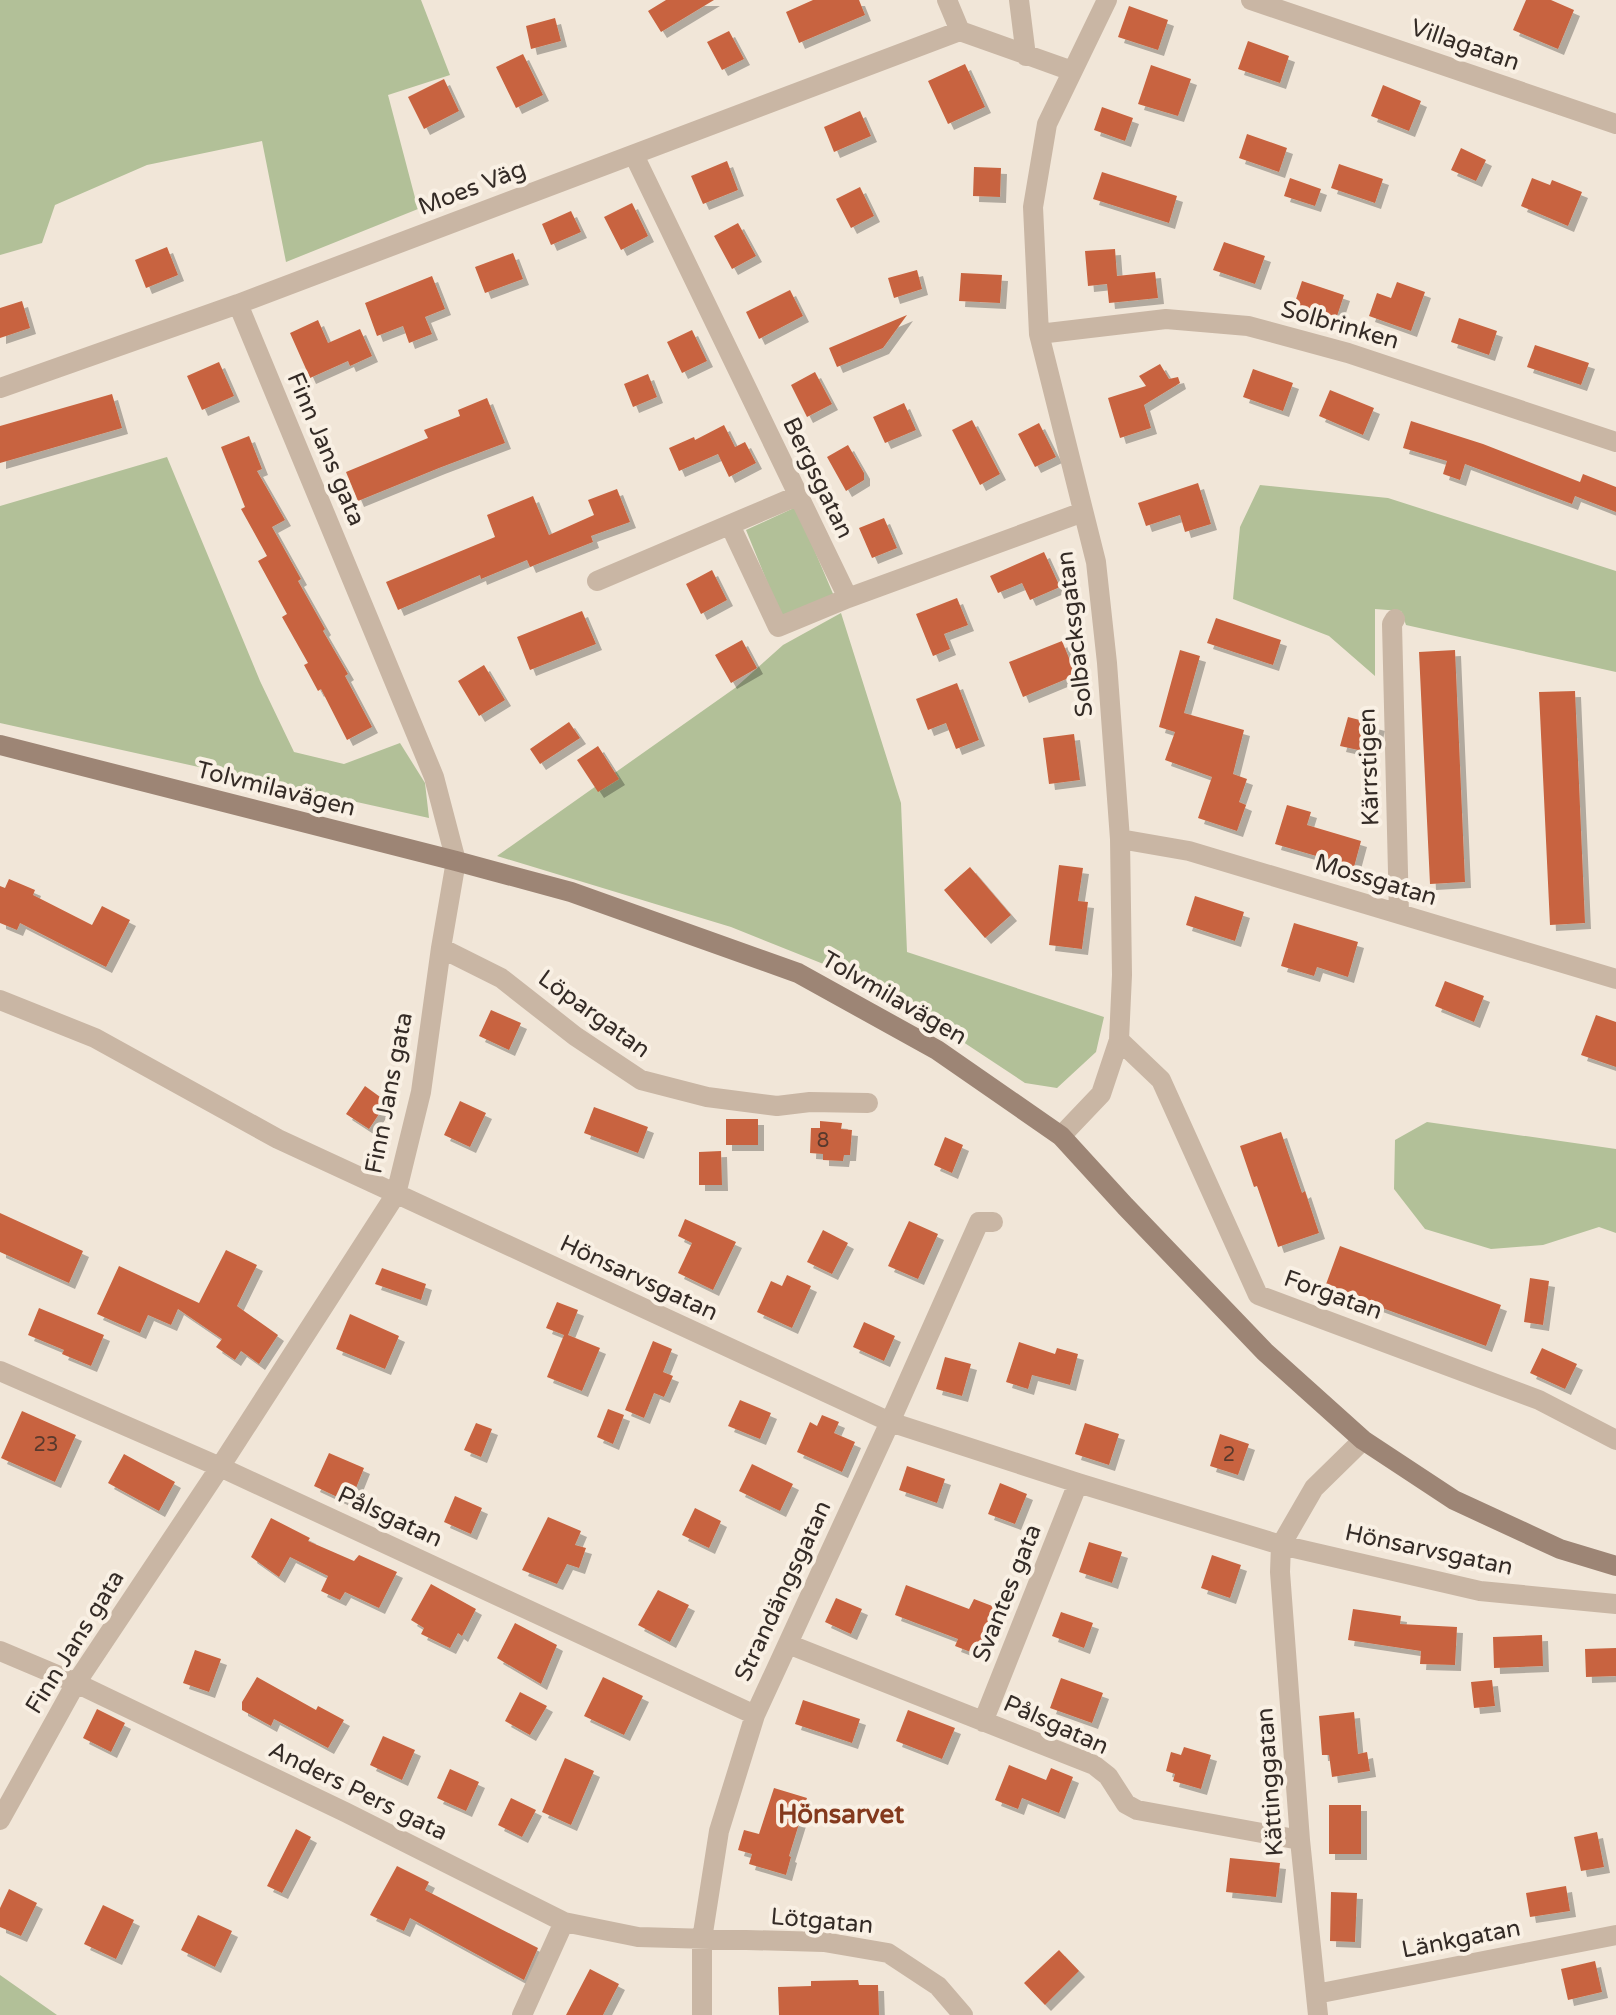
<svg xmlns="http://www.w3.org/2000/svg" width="1616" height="2015" viewBox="0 0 1616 2015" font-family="'Varela Round',sans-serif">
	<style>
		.green { fill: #b2c098 }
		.building { fill: #c8643f; filter: url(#shadow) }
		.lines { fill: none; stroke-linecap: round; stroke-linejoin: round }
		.street { stroke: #c9b6a4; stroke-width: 20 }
		.secondary { stroke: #9d8575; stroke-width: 20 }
		.labels { text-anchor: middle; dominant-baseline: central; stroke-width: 8; stroke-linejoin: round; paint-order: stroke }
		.number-label { font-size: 20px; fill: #59392c }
		.street-label { font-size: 24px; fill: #342b26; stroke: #f9f0e4 }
		.neighbourhood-label { font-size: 26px; font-weight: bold; fill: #84391d; stroke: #f9f0e4 }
	</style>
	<defs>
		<filter id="shadow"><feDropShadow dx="6" dy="6" stdDeviation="0" flood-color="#0004"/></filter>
	</defs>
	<rect width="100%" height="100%" fill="#f1e6d8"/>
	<path class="green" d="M0,0H421L450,75L388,95L418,209L286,262L262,141L147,165L55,205L42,243L0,255Z
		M167,457L260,681L294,752L344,764L400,743L425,783L429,818L0,723V506Z
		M1260,485L1388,498L1616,571V672L1406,625L1401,611L1375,609V676L1329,636L1233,599L1240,527Z
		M796,507L834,596L781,616L746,530Z
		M841,613L901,803L907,952L1104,1017L1096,1052L1057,1088L1025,1083L948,1032L836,969L731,927L497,856L735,688L783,645Z
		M1427,1122L1616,1149V1233L1599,1227L1543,1245L1491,1249L1425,1229L1394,1189L1395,1140Z
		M0,1975L57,2015H0Z"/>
	<path class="building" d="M666,0H714L661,32L648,11Z
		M813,0H859L865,15L799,43L786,12Z
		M1526,0H1551L1574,10L1558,49L1513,30Z
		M1129,6L1168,20L1158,50L1118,37Z
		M555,18L561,41L531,49L526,26Z
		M729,31L744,59L722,70L707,42Z
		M1248,41L1289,56L1280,83L1238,69Z
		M523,54L543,95L516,108L496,67Z
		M965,64L985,107L948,124L928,81Z
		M1151,65L1191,79L1178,116L1138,104Z
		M444,79L459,111L424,129L408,97Z
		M1383,85L1421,101L1409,131L1371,116Z
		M1102,107L1133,118L1125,141L1094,130Z
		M860,111L871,136L834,152L824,127Z
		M1247,134L1287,148L1279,172L1239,158Z
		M1461,148L1486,160L1476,181L1451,170Z
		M727,161L738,190L703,204L691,176Z
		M1339,164L1383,179L1375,203L1331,188Z
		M974,167L1001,168L1000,197L973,196Z
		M1102,172L1177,196L1169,223L1093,199Z
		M1290,178L1321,189L1315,206L1284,196Z
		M1532,178L1550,185L1552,180L1582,192L1568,226L1521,206Z
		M860,187L874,216L851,228L836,199Z
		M632,203L648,236L621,250L604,217Z
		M571,211L581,232L551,245L542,224Z
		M738,223L756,256L732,269L714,236Z
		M1224,242L1265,256L1255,284L1213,270Z
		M167,247L178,275L146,288L135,260Z
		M1115,249L1117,276L1155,272L1158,298L1109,303L1107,284L1088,286L1085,251Z
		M513,253L523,279L485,293L475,267Z
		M917,270L922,289L894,298L888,278Z
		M961,273L1002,275L1000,303L959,301Z
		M432,276L445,309L425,317L432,334L409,343L403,326L377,336L365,303Z
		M1302,281L1344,295L1336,319L1294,305Z
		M1397,282L1425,292L1411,331L1369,316L1377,293L1391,298Z
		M790,290L803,316L759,339L746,312Z
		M22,301L30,328L0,338V308Z
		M907,315L883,348L837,367L829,348Z
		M1459,318L1497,331L1489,355L1451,342Z
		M318,320L328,343L360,329L372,356L350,366L348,361L310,378L290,333Z
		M692,330L707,361L682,373L667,342Z
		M1535,345L1589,363L1581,385L1527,367Z
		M219,362L234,396L202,410L187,376Z
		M1160,364L1169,379L1178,377L1180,383L1144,405L1151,428L1120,438L1108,398L1146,386L1139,376Z
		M1253,369L1293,383L1283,411L1243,397Z
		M815,372L832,404L807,417L791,385Z
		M648,374L657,397L633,407L624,384Z
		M1330,390L1374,408L1363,435L1319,416Z
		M112,394L122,428L0,463V426Z
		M487,398L505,443L439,468L358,501L346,472L428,438L424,430L460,416L458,410Z
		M904,403L916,430L885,443L873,417Z
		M972,420L1000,474L980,485L952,430Z
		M1411,421L1483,444L1580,482L1583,474L1616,487V512L1575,496L1572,504L1465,464L1460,480L1443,474L1447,461L1403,448Z
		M1039,423L1056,457L1035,467L1018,434Z
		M724,425L735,447L745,442L756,463L729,477L718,454L679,471L669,448L694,437L695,440Z
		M249,436L262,469L257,471L285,520L272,527L301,579L298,581L325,629L323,631L348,674L345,676L372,727L347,740L321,689L318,691L304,665L308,663L282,617L287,614L258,561L267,556L241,509L245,507L221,447Z
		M848,445L864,473V480L846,491L827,457Z
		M1198,483L1211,524L1185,532L1180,515L1146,526L1138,503Z
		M617,489L630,522L591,536L593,542L530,567L527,560L481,579L480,575L398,610L386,582L495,537L487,515L533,496L549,535L594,515L588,500Z
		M884,518L897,548L872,558L859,528Z
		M1044,552L1060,587L1030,600L1022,583L998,593L990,576Z
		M712,570L727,600L701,614L686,584Z
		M957,598L968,625L944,634L950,649L933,656L916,614Z
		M582,611L596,644L530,670L517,637Z
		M1216,618L1281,640L1273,665L1207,643Z
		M742,640L757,668L731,683L715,655Z
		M1062,641L1076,675L1023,697L1009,662Z
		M1180,650L1200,656L1184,713L1244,730L1233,774L1247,779L1239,802L1246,805L1237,831L1198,818L1212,777L1165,760L1175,732L1159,727Z
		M1455,650L1465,882L1430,884L1419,652Z
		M484,665L505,700L479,716L458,681Z
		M957,683L979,740L956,749L946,723L928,730L916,699Z
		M1575,691L1585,923L1550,925L1539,692Z
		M1348,717L1379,725L1372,753L1340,746Z
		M569,722L580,738L540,764L530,749Z
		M1074,734L1080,780L1049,784L1043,738Z
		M598,746L619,779L598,792L577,760Z
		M1287,805L1311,812L1307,825L1361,841L1354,867L1275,844Z
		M1059,865L1083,868L1078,901L1088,902L1082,949L1049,945Z
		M970,867L1011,915L985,938L944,890Z
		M9,879L35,890L33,895L92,925L102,906L130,920L106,967L20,923L17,930L0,923V886L5,888Z
		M1195,896L1244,912L1235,941L1186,925Z
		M1294,923L1358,942L1348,977L1317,967L1314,976L1281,966Z
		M1445,981L1484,996L1474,1022L1435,1006Z
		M491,1010L521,1023L509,1050L479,1036Z
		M1596,1015L1616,1022V1067L1581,1055Z
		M365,1086L387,1102L369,1129L346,1114Z
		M460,1101L486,1113L470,1147L444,1135Z
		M594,1107L648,1127L638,1153L584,1133Z
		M726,1119H758V1145H726Z
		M820,1121L842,1123L841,1129L852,1130L850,1155H844L843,1161L823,1160V1154L810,1153L811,1128H820Z
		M1281,1132L1302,1193L1305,1191L1319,1233L1278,1247L1257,1186L1254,1187L1240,1146Z
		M945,1137L963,1145L952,1173L934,1165Z
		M721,1151L722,1185H699V1152Z
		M0,1213L83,1251L69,1283L0,1252Z
		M685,1219L736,1242L713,1290L678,1273L692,1243L678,1236Z
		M909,1221L938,1234L918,1279L888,1266Z
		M823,1230L848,1243L832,1274L807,1262Z
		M1340,1246L1501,1305L1486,1346L1325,1287Z
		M226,1250L257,1265L237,1306L278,1335L259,1364L241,1351L235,1360L216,1347L222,1339L178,1309L171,1325L148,1315L140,1333L97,1314L119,1266L199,1303Z
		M382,1268L426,1284L421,1300L375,1284Z
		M787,1275L811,1286L792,1328L757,1312L771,1281L782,1286Z
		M1530,1278L1549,1281L1543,1325L1524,1322Z
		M557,1302L578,1310L568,1335L600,1348L582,1391L547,1377L564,1335L546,1328Z
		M39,1308L104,1335L91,1366L62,1354L64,1350L28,1335Z
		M350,1314L399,1336L385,1369L336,1349Z
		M864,1322L895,1336L884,1361L853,1347Z
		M653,1341L672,1349L663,1372L673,1376L664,1397L654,1393L644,1418L625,1410Z
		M1019,1342L1055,1354L1057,1348L1078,1354L1070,1385L1032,1375L1028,1389L1006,1382Z
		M1542,1348L1577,1364L1565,1389L1530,1373Z
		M945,1357L971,1364L962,1396L936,1389Z
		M740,1400L771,1413L760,1439L728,1426Z
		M608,1409L624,1415L613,1444L597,1437Z
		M22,1411L76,1435L55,1482L1,1458Z
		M822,1415L839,1422L834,1433L855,1442L842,1472L797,1452L810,1422L817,1426Z
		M476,1423L492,1429L481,1457L464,1450Z
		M1085,1423L1119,1434L1109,1465L1075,1454Z
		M1220,1434L1249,1444L1238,1475L1210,1466Z
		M329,1453L364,1468L350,1503L314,1486Z
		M124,1454L175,1482L159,1511L108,1483Z
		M752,1464L793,1484L780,1511L739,1491Z
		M907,1466L945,1479L937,1503L899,1490Z
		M1000,1483L1027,1494L1015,1524L988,1514Z
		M455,1496L482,1508L471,1534L444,1522Z
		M695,1508L721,1521L709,1548L682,1535Z
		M548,1517L581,1531L575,1545L586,1548L579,1568L567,1564L557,1584L522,1570Z
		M271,1518L310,1538L308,1541L354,1561L359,1555L397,1572L379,1608L345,1592L340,1600L321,1591L328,1576L290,1557L279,1577L251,1557Z
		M1089,1542L1122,1552L1112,1583L1079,1572Z
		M1212,1555L1241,1565L1230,1598L1201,1588Z
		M431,1584L476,1609L462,1636L458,1633L450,1648L421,1634L424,1628L411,1620Z
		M906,1585L969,1609L974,1599L1000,1609L981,1656L955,1646L958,1639L895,1615Z
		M658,1590L689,1605L670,1642L638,1625Z
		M836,1598L862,1609L851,1634L825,1622Z
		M1353,1609L1401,1616L1400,1624L1457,1627L1455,1665L1420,1664L1421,1651L1348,1640Z
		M1061,1612L1093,1623L1084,1648L1052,1636Z
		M515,1623L557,1645L541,1684L497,1658Z
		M1542,1635L1543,1666L1494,1668L1493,1637Z
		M1616,1648V1676L1586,1677L1585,1649Z
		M195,1650L221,1659L209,1692L183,1683Z
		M257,1677L316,1710L318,1706L344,1720L328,1748L274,1719L271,1726L242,1710V1702Z
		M603,1677L643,1696L624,1735L584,1716Z
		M1061,1678L1103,1693L1092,1723L1050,1708Z
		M1492,1680L1495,1706L1474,1708L1471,1682Z
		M520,1692L547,1706L530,1735L505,1721Z
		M803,1700L860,1719L852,1743L795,1724Z
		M97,1709L125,1723L111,1752L83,1738Z
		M908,1710L955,1728L942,1759L896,1741Z
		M1354,1712L1358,1754L1367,1752L1370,1771L1332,1777L1329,1755H1322L1319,1716Z
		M383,1736L415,1750L402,1780L370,1765Z
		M1184,1747L1211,1755L1201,1789L1173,1781L1175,1774L1166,1771L1171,1752L1181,1755Z
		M565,1758L594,1771L571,1825L542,1812Z
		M1009,1765L1046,1780L1051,1768L1073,1777L1059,1813L1022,1798L1018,1809L995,1800Z
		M450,1769L479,1782L466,1811L437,1798Z
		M774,1788L807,1798L789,1856L791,1857L786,1875L749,1864L752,1854L738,1850L744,1830L759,1834Z
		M511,1798L536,1810L522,1837L498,1825Z
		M1329,1805H1361V1854H1329Z
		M296,1829L311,1837L282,1893L267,1886Z
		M1597,1832L1604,1867L1581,1871L1574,1837Z
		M1230,1858L1280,1863L1276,1897L1226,1892Z
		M397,1866L429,1882L425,1890L538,1948L524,1980L410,1918L404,1931L370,1915Z
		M1566,1886L1570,1911L1530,1917L1526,1893Z
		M9,1889L37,1903L21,1936L0,1927V1908Z
		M1331,1892L1357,1893L1355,1942L1330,1941Z
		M103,1905L134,1920L116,1959L84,1944Z
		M198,1915L232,1931L215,1967L181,1950Z
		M1059,1950L1079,1971L1045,2005L1024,1983Z
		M1595,1961L1602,1992L1568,2000L1561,1969Z
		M590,1969L619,1984L603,2015H566Z
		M858,1980L859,1985H878L879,2015H779L778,1987L811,1986V1981Z"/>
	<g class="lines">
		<path class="street" d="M947,0L960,31
			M1019,0L1026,56
			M1251,0L1616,124
			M960,31L1072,71
			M634,155L848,598L1083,512
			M1039,334L1166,319L1248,326L1348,353L1616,442
			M0,388L238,304L960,31
			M730,525L778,627L848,598
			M597,581L797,496
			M1395,619L1392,624L1399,914
			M1120,839L1189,851L1616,979
			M441,948L501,978L575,1036L641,1080L707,1097L777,1106L810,1102L868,1103
			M0,1000L95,1038L278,1139L890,1422L1078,1483L1281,1545L1480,1591L1616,1604
			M1119,1040L1161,1080L1258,1295L1539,1400L1616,1440
			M1061,1136L1101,1094L1119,1040L1122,975L1120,839L1107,663L1096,562L1039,334L1033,207L1047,124L1107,0
			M0,1371L220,1467L755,1715
			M788,1644L1094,1765L1108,1776L1126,1804L1137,1810L1300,1840
			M0,1651L76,1683L345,1812L564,1922L638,1937L824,1942L888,1953L938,1986L963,2015
			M983,1722L1078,1483
			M0,1820L76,1683L220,1467L396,1194L421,1092L441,948L456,861L434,777L238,304
			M1316,1994L1616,1935
			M522,2015L564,1922
			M702,2015V1939L719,1831L755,1715L890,1422L979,1222H993
			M1318,2015L1300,1840L1280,1572L1281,1545L1314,1488L1363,1440"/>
		<path class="secondary" d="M0,745L456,861L571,892L798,973L937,1050L1061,1136L1125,1206L1265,1352L1363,1440L1454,1500L1560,1549L1616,1566"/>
	</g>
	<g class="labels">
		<g class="number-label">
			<text x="823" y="1141">8</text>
			<text x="46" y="1445">23</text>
			<text x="1229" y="1455">2</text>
		</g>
		<g class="street-label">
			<text transform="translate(1465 45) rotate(19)">Villagatan</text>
			<text transform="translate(472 188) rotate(-21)">Moes Väg</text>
			<text transform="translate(1340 325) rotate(16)">Solbrinken</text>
			<text transform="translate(326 449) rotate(67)">Finn Jans gata</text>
			<text transform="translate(818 478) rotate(64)">Bergsgatan</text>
			<text transform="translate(1075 634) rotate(-97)">Solbacksgatan</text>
			<text transform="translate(1369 767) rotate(-92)">Kärrstigen</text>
			<text transform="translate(276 789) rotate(14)">Tolvmilavägen</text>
			<text transform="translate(1376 880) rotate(17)">Mossgatan</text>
			<text transform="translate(894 998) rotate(30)">Tolvmilavägen</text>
			<text transform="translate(594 1014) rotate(36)">Löpargatan</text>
			<text transform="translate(389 1093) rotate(-79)">Finn Jans gata</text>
			<text transform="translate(639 1278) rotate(25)">Hönsarvsgatan</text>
			<text transform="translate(1333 1295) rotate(20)">Forgatan</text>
			<text transform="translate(390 1517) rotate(25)">Pålsgatan</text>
			<text transform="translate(1429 1550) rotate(12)">Hönsarvsgatan</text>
			<text transform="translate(783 1591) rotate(-65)">Strandängsgatan</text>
			<text transform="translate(1007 1593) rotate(-68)">Svantes gata</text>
			<text transform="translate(75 1642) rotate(-58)">Finn Jans gata</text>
			<text transform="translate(1056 1725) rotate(24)">Pålsgatan</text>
			<text transform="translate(1270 1782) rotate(-94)">Kättinggatan</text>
			<text transform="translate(358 1791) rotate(26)">Anders Pers gata</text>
			<text transform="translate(822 1921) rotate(5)">Lötgatan</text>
			<text transform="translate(1461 1939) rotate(-11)">Länkgatan</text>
		</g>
		<g class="neighbourhood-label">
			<text x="841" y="1814">Hönsarvet</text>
		</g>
	</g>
</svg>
